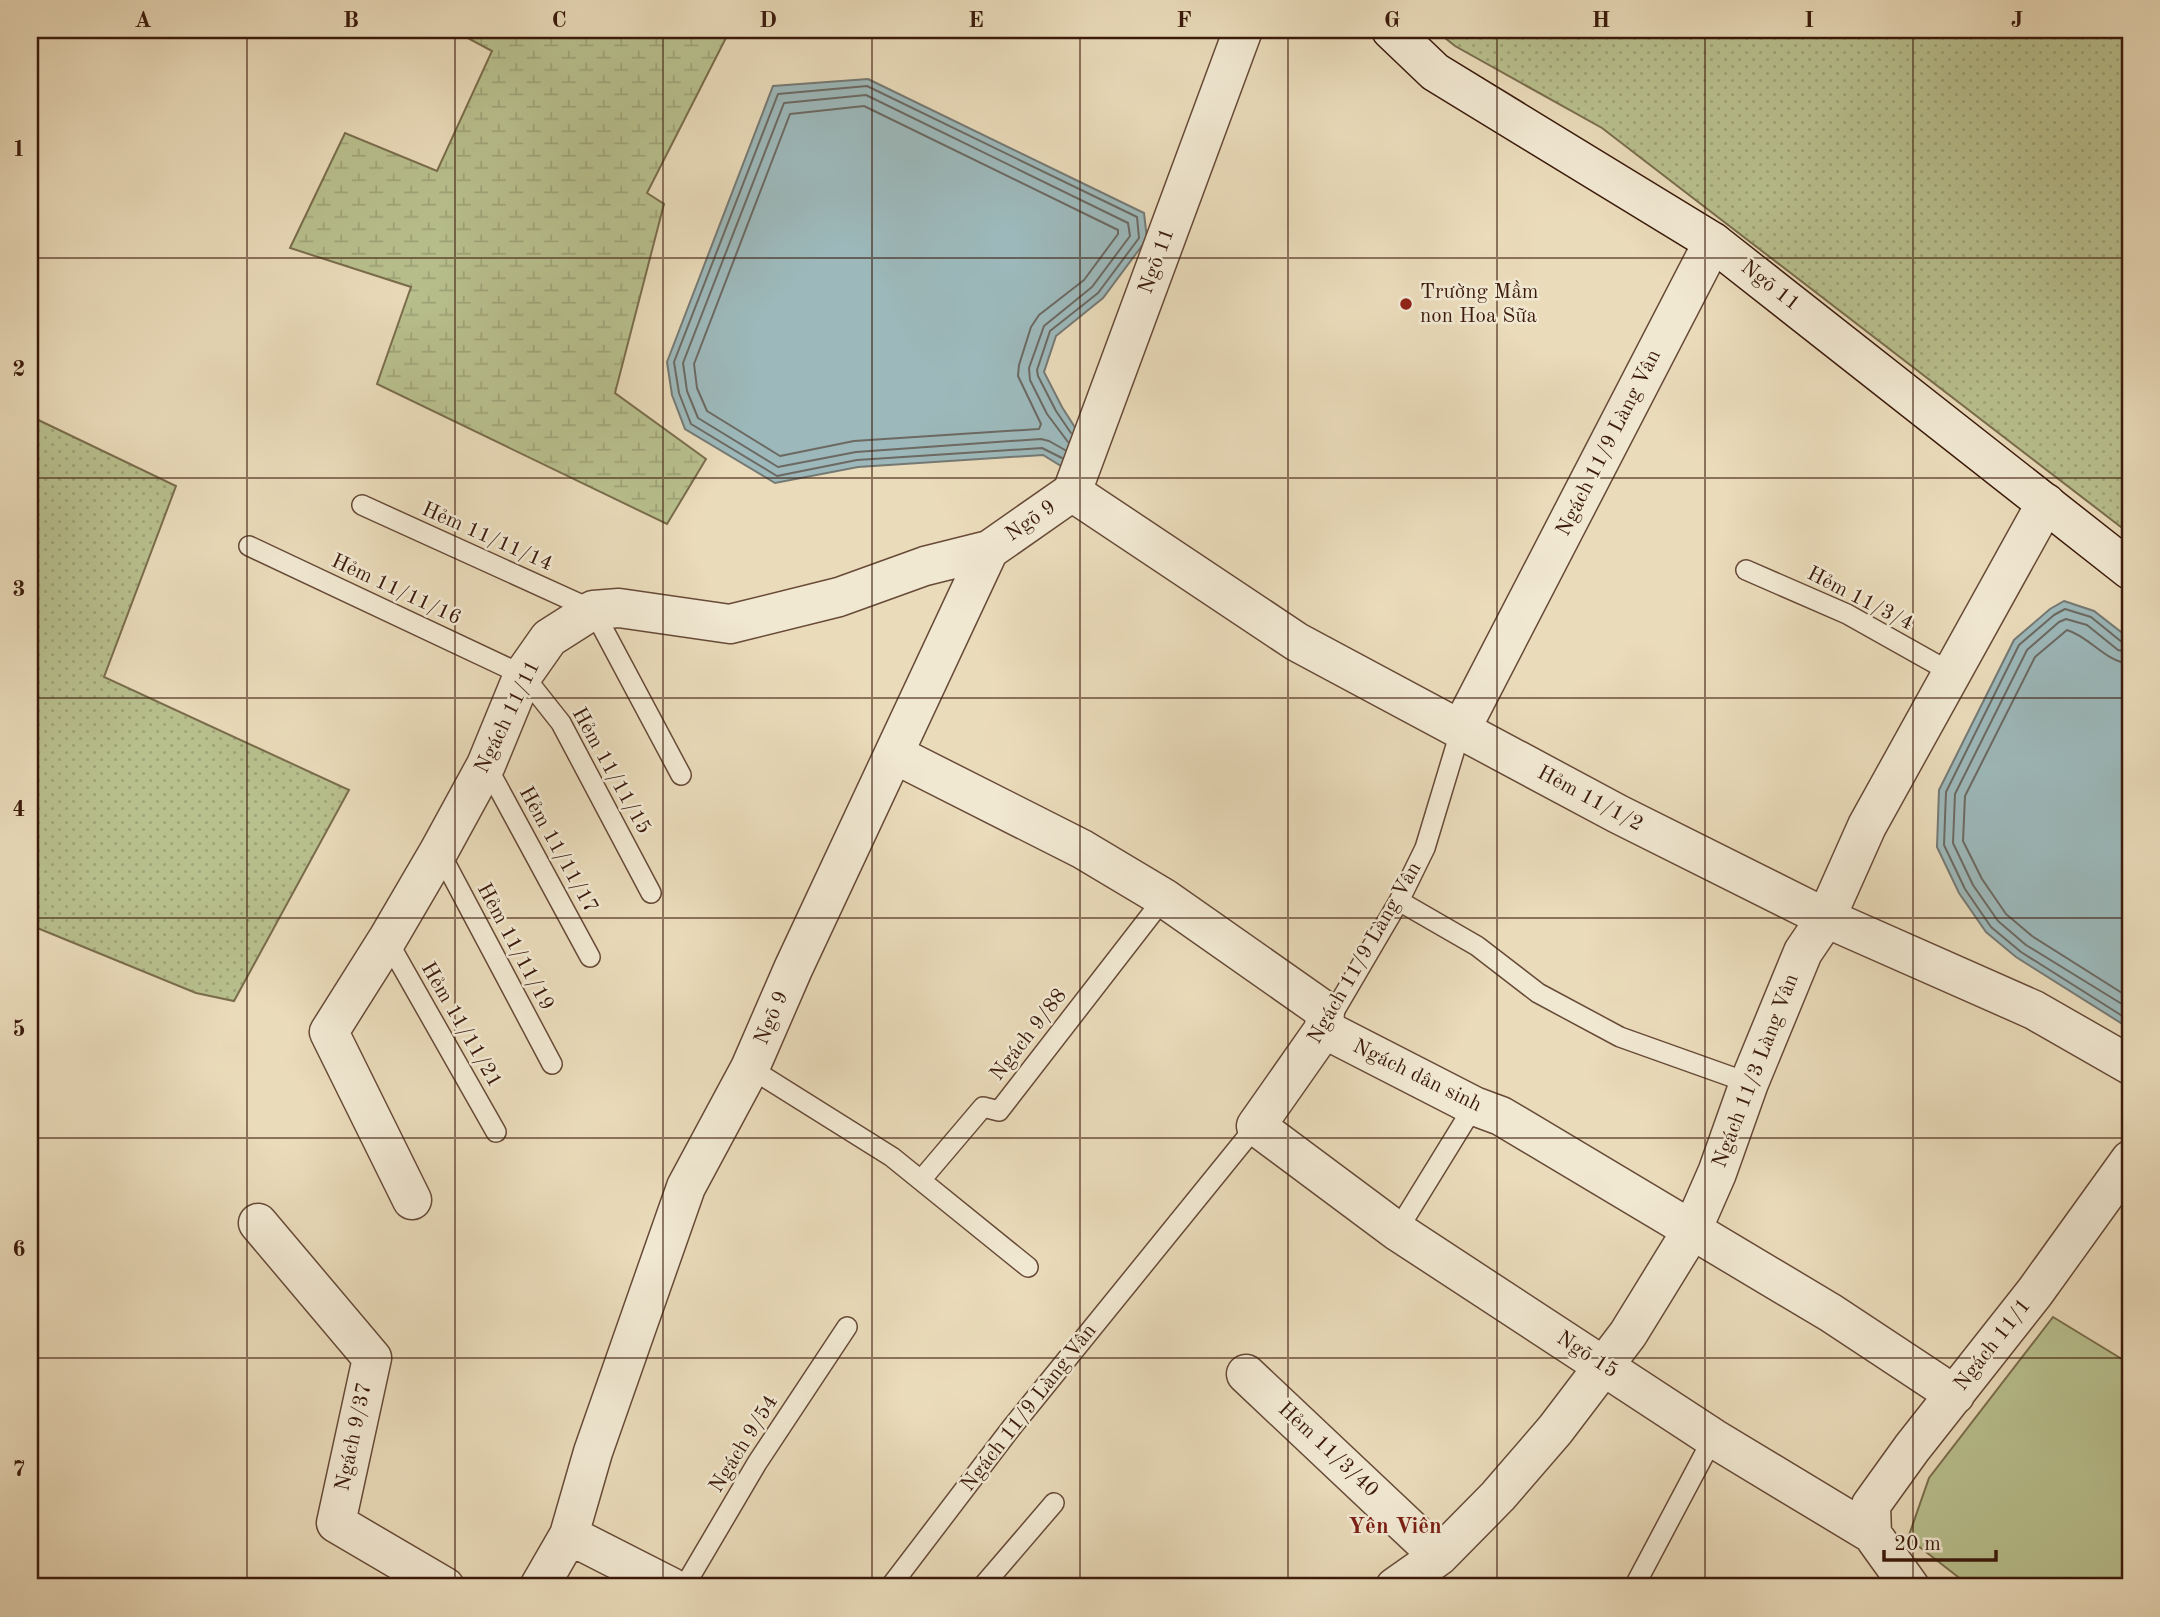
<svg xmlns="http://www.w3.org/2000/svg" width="2160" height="1617" viewBox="0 0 2160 1617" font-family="'Old Standard TT',serif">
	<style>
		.wetland { fill: url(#wetland-marsh); stroke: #7a6d4c; stroke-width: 2 }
		.park { fill: #b8c08e; stroke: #7a6d4c; stroke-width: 2 }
		.garden { fill: url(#garden-dots); stroke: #7a6d4c; stroke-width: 2 }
		.water { fill: #9cb8ba; stroke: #757974; stroke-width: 2 }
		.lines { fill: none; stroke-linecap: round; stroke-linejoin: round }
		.shore { stroke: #6c6962; stroke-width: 2 }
		.lane-casing { stroke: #674a37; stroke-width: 22 }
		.street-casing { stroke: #674a37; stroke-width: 41 }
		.secondary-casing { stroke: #3b1a0b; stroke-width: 41 }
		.lane { stroke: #f1e8d2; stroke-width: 19 }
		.street { stroke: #f1e8d2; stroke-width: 38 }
		.secondary { stroke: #f1e8d2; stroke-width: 38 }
		.grid { fill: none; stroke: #3b1a0b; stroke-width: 2; stroke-opacity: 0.55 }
		.poi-dot { fill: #8f2418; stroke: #f1e8d2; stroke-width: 2.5 }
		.labels { text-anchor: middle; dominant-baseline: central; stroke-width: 5; stroke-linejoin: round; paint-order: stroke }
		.street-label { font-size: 21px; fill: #3b1a0b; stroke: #f1e8d2 }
		.poi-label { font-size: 21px; fill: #3b1a0b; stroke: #f1e8d2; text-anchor: start }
		.neighbourhood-label { font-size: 23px; font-weight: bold; fill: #7a1f14; stroke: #f1e8d2 }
		.neatline { fill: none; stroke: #3b1a0b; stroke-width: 2.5 }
		.grid-label { font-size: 23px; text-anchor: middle; font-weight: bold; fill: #3b1a0b }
	</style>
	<defs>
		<pattern id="wetland-marsh" width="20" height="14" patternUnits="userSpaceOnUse" patternTransform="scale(1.75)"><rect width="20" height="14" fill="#b8c08e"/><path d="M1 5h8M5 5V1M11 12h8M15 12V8" fill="none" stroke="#9fa479"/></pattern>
		<pattern id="garden-dots" width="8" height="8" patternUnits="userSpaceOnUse" patternTransform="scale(1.75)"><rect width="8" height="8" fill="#b8c08e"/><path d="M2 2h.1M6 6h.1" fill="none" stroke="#9fa479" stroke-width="1.8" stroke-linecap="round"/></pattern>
	</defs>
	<rect width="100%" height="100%" fill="#eadbba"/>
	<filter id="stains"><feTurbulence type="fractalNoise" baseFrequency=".00286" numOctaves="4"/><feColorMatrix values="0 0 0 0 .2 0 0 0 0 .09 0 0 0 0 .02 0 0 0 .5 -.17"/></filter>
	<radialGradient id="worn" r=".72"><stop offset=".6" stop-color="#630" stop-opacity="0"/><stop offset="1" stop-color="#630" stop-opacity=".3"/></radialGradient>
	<path class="wetland" d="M453,30H730L647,193L664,204L615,393L706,459L667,524L377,384L411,287L290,248L345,133L437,171L492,51Z"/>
	<path class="park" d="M2053,1317L2130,1364V1587H1971L1908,1538L1929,1478Z"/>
	<path class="garden" d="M1435,30H2130V534L1602,128L1455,46Z
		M30,416L176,486L104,677L349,790L234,1001L196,993L30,925Z"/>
	<path class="water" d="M868,79L1144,213L1147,239L1103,298L1056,336L1044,372L1062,407L1076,429L1074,474L1043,455L858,467L775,483L685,429L672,395L667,362L773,86Z
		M30,568L37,572L30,638Z
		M2064,601L2094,611L2130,639V1025H2124L2016,957L1986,932L1959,893L1937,847L1939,790L2014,640L2050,609Z"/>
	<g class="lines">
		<path class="shore" d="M864,106L1118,230V234L1084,280L1039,315L1031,327L1019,365L1018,376L1041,424L1039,429L854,441L780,456L707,411L697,388L694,364L790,114Z
			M1065,450L1049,441L1041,439L856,452L778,467L698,418L687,391L683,363L784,103L866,95L1128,223L1130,236L1092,287L1044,326L1029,368L1030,380L1047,414L1068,442
			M1062,458L1042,448L857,460L777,476L691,424L679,393L674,362L778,94L867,86L1137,217L1139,238L1098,293L1050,331L1037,370L1038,376L1056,411L1071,433
			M2130,644L2123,643L2091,617L2065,609L2054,615L2019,645L1946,792L1944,845L1965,889L1991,927L2021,952L2124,1017L2130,1018
			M2130,653L2118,650L2087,625L2066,619L2059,622L2027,650L1955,794L1953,843L1973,885L1998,921L2026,945L2130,1009
			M2130,664C2106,662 2090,637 2067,630L2035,657L1965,796L1963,841L1982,879L2006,914L2032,936L2130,998"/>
		<defs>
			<path id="lane" d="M362,505L593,610L681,775
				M249,546L523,675L561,723L651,893
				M1746,570L1847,614L1952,673
				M486,765L590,957
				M439,851L552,1064
				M1399,901L1477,946L1538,993L1620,1037L1749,1083
				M387,940L496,1132
				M1328,1022L1399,901L1425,848L1461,729
				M750,1068L892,1157L1028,1267
				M921,1180L983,1107L999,1111L1164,898
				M1397,1231L1474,1106
				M684,1587L757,1463L847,1327
				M890,1587L1012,1427L1256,1126
				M982,1587L1054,1503
				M1634,1587L1713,1438"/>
			<path id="street" d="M1072,492L1297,642L1618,814L1826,918L2034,1010L2130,1065
				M1072,492L1243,30
				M1461,729L1713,242
				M894,754L1082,849L1164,898L1325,1011L1324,1029L1474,1106L1501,1116L1831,1313L1955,1395
				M1324,1029L1256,1126L1397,1231L1713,1438L1872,1534L1910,1587
				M412,1200L329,1032L387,940L439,851L486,765L523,675L549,638L593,610L619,608L730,624L839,597L925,566L989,550
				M258,1223L372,1358L336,1523L445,1587
				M1246,1374L1439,1556
				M1872,1534L1871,1505L1912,1448L2035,1292L2130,1160
				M569,1535L671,1587
				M539,1587L569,1535L593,1452L686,1187L750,1068L793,969L989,550L1072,492
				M1395,1587L1439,1556L1498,1496L1555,1430L1628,1334L1692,1230L1717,1173L1749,1083L1803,952L1826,918L1867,826L2046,503"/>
			<path id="secondary" d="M1391,30L1435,72L1713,242L2130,570"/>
		</defs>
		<use href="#lane" class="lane-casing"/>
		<use href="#street" class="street-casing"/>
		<use href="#secondary" class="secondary-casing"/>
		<use href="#lane" class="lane"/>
		<use href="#street" class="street"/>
		<use href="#secondary" class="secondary"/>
	</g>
	<path class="grid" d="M247,30V1587M455,30V1587M663,30V1587M872,30V1587M1080,30V1587M1288,30V1587M1497,30V1587M1705,30V1587M1913,30V1587M30,258H2130M30,478H2130M30,698H2130M30,918H2130M30,1138H2130M30,1358H2130"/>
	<circle class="poi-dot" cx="1406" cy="304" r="7"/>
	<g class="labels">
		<g class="street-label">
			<text transform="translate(1157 261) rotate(-70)">Ngõ 11</text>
			<text transform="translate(1770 286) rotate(38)">Ngõ 11</text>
			<text transform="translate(1609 443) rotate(-63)">Ngách 11/9 Làng Vân</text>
			<text transform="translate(1031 521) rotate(-35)">Ngõ 9</text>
			<text transform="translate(487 537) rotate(24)">Hẻm 11/11/14</text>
			<text transform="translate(396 590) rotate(25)">Hẻm 11/11/16</text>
			<text transform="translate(1860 599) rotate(27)">Hẻm 11/3/4</text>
			<text transform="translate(508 717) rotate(-64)">Ngách 11/11</text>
			<text transform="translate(611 771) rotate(61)">Hẻm 11/11/15</text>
			<text transform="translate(1590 799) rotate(28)">Hẻm 11/1/2</text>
			<text transform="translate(558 850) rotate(61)">Hẻm 11/11/17</text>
			<text transform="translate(515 947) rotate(62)">Hẻm 11/11/19</text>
			<text transform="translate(1365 953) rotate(-60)">Ngách 11/9 Làng Vân</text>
			<text transform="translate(772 1018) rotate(-67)">Ngõ 9</text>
			<text transform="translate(461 1025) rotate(60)">Hẻm 11/11/21</text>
			<text transform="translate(1029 1035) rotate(-52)">Ngách 9/88</text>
			<text transform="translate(1756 1071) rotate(-69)">Ngách 11/3 Làng Vân</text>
			<text transform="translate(1417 1076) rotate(26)">Ngách dân sinh</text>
			<text transform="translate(1993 1345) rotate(-52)">Ngách 11/1</text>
			<text transform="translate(1587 1355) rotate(33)">Ngõ 15</text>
			<text transform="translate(1029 1408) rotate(-52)">Ngách 11/9 Làng Vân</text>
			<text transform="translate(354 1437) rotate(-78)">Ngách 9/37</text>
			<text transform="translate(744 1444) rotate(-58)">Ngách 9/54</text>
			<text transform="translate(1328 1450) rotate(43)">Hẻm 11/3/40</text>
		</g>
		<g class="poi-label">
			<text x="1420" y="292">Trường Mầm<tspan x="1420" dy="24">non Hoa Sữa</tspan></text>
		</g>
		<g class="neighbourhood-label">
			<text x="1395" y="1526">Yên Viên</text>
		</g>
	</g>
	<rect width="2160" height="1617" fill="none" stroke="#eadbba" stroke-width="77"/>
	<path d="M1884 1550v10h112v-10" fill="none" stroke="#3b1a0b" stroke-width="3.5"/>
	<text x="1894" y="1550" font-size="21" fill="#3b1a0b" stroke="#f1e8d2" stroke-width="5" paint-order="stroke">20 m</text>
	<rect x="38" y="38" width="2084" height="1540" class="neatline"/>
	<g class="grid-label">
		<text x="143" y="27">A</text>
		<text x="351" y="27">B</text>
		<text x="559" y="27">C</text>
		<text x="768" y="27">D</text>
		<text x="976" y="27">E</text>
		<text x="1184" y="27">F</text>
		<text x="1392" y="27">G</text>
		<text x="1601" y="27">H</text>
		<text x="1809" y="27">I</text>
		<text x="2017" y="27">J</text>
		<text x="19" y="156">1</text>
		<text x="19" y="376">2</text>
		<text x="19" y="596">3</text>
		<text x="19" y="816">4</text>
		<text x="19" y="1036">5</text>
		<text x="19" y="1256">6</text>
		<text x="19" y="1476">7</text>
	</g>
	<rect width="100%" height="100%" filter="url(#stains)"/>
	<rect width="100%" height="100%" fill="url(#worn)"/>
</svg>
